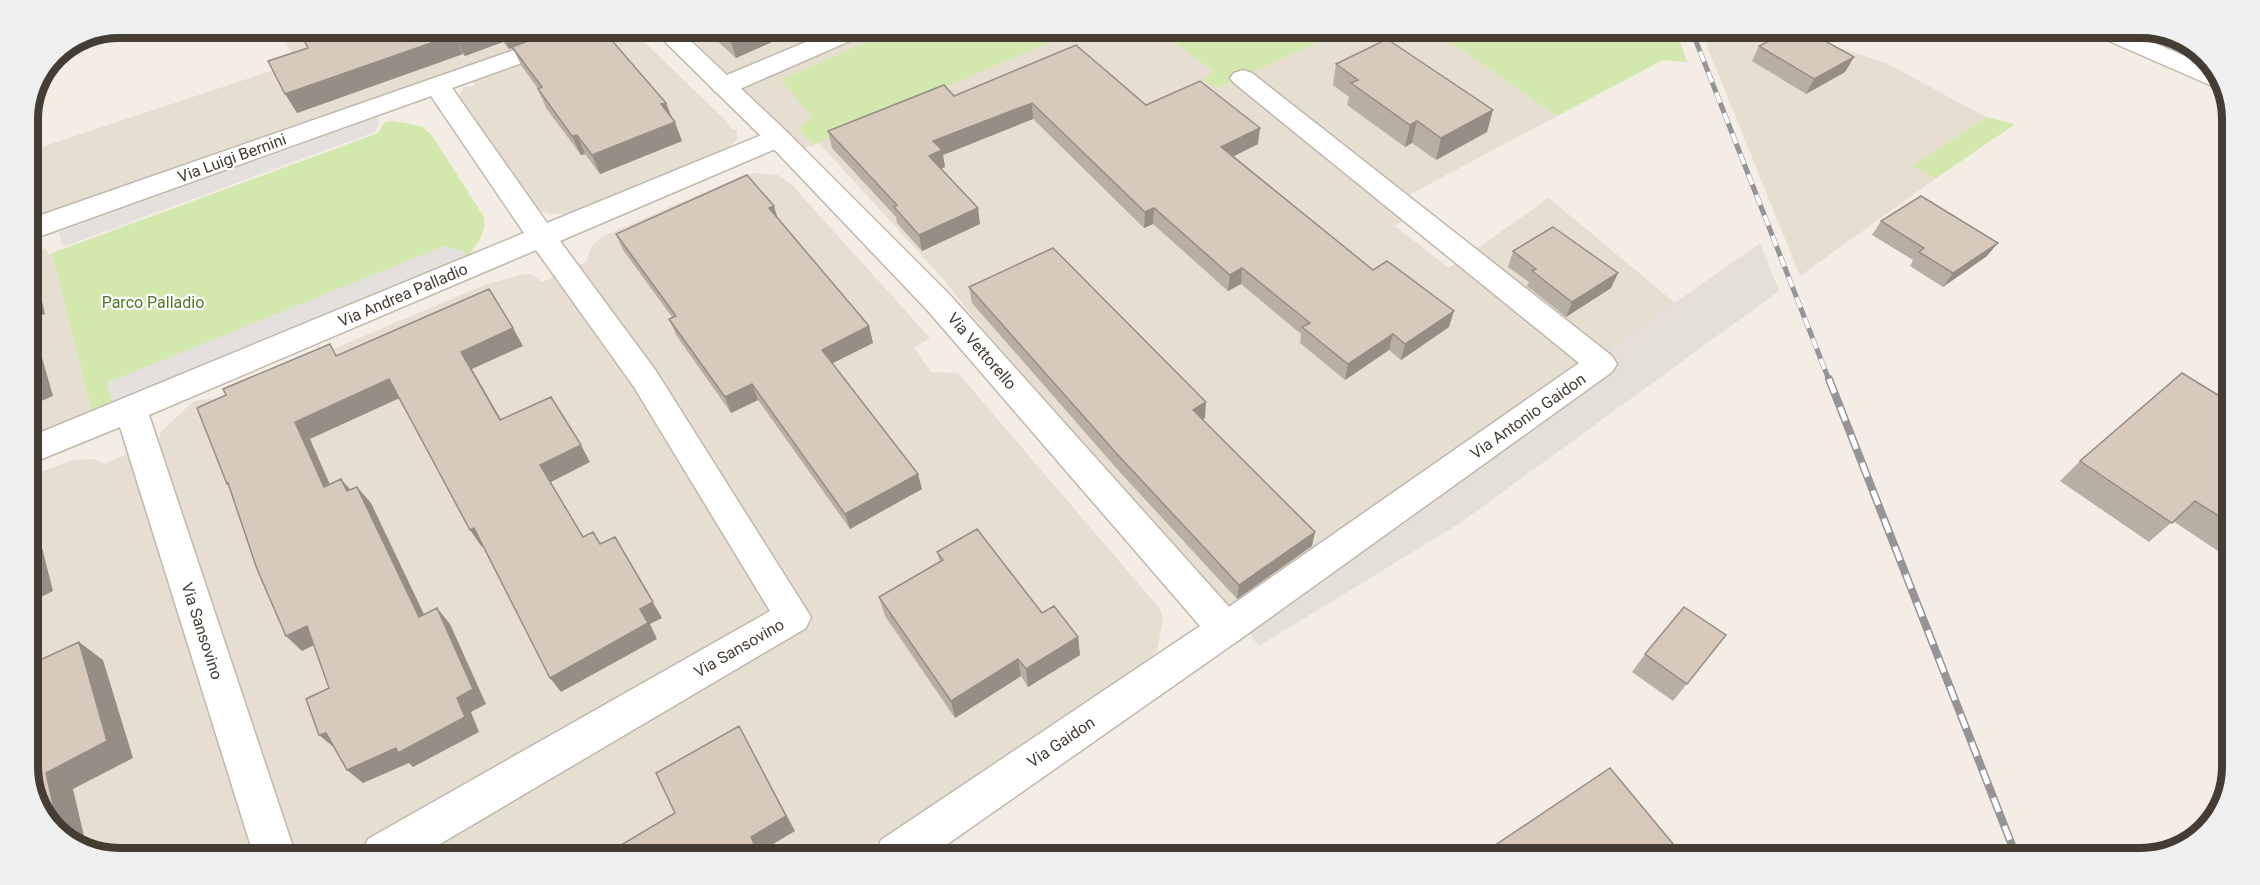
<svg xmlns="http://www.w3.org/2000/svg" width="2260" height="885" viewBox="0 0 2260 885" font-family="Roboto,sans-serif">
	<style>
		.residential { fill: #e7ded2 }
		.industrial { fill: #e5dfda }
		.green { fill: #d3e8ac }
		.parking { fill: #e3e0dd }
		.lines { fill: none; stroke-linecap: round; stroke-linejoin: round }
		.minor-casing { stroke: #c1b7aa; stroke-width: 3 }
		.tertiary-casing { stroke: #c1b7aa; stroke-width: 3 }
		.minor { fill: #fff; fill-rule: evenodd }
		.tertiary { fill: #fff; fill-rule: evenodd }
		.rail-far1-casing { stroke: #959595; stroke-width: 5 }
		.rail-casing { stroke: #959595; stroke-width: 8 }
		.rail-far1 { stroke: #fff; stroke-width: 4; stroke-dasharray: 11; stroke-linecap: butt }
		.rail { stroke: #fff; stroke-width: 5; stroke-dasharray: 15; stroke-linecap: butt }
		.wall { fill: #b9aea3 }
		.shaded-wall { fill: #968d84 }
		.building { fill: #d7cabd; stroke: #968d84; stroke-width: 1.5 }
		.labels { text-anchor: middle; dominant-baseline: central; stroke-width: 4.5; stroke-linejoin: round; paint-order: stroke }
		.street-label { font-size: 16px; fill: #453d34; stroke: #fff }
		.park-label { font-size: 16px; fill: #4e7827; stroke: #fff }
		.rim { fill: none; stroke: #453d34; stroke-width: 8 }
	</style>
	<rect width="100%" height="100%" fill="#f3ede5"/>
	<path class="residential" d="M280,27L630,28L726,121L730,128L737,130V139L726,150L573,214H548L528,205L459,96L464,87L475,86L465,68L27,223V152L295,63Z
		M681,28L896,29L782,80L811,116L1048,43L1080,29L1159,30L1214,71L1218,88L1344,30H1433L1557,116L1403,198L1421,212L1395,226L1449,268L1549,198L1675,303L1232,615L968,311L945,281L819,143L802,149Z
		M1701,31H1788L1886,63L1986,117L1914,166L1935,179L1800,276Z
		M2109,32H2171L2214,63L2221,81Z
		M754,173L778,175L791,184L930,338L914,348L931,372L958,373L1160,609L1163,618L1157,651L1144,665L858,855L89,853L46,822L27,773V477L73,460L95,459L104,464L159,440L160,433L194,401L218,398L484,285L525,274H531L542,282L586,262L591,247L601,237L744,175Z
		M46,248L48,254L52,253L93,416L27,444V255Z"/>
	<path class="industrial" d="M1760,243L1779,291L1460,523L1259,646L1232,615Z"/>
	<path class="green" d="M896,29H1080L814,144L799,130L811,116L781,80Z
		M1159,30H1344L1218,88L1202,80L1213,71Z
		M1433,30L1676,31L1687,62L1663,60L1557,116Z
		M1986,117L2015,124L1935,179L1913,166Z
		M393,121L421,126L431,134L484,217C487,235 475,246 465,260L93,416L52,253L378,133L384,123Z"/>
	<path class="parking" d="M377,117L380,122L375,132L63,247L59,232Z
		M444,246L463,251L466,255L113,402L106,383Z"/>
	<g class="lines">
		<defs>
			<path id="minor" d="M837,29H869L866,34L733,92L724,94L715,92L711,86L715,80Z
				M2097,32H2129L2217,70L2224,88L2212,86L2100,37Z
				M560,34L569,36L572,41L569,46L452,88L547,223L769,132L778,130L787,132L791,138L787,144L560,241L656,371L811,617L806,628L423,854H362L368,839L770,611L634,387L536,250L149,415L295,853H253L120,427L27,465V438L524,233L431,96L27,241V220Z
				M1243,70L1252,73L1612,356L1617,364L1612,372L1239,640L1226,645L1213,640L1208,629L1213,618L1579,363L1234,83L1230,78L1234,73Z"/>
			<path id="tertiary" d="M651,28H677L787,132L950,295L1239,618L1244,629L1239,640L932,855H875L881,840L1200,626L928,311L769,144Z"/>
		</defs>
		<use href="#minor" class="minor-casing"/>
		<use href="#tertiary" class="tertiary-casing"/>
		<use href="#minor" class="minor"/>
		<use href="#tertiary" class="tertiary"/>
		<defs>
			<path id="rail-far1" d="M1692,31L1829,380"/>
			<path id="rail" d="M1829,379L2017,858"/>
		</defs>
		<use href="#rail-far1" class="rail-far1-casing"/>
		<use href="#rail" class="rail-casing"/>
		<use href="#rail-far1" class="rail-far1"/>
		<use href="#rail" class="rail"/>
	</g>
	<path class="wall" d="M297,27L601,28L666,103L682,141L600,174L585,154L581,155L546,108L538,89L521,65L513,48L509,49L503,42L465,56L463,54L297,113L308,48Z
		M703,28L801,29L736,58Z
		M2134,32H2171L2182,40L2170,47Z
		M1805,36L1854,57L1845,72L1806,94L1752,61L1759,46Z
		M1336,64L1487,132L1436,160L1412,143L1405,147L1347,105L1349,97L1333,85Z
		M954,96L1146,105L1258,144L1234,156L1373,270L1449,327L1401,360L1389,350L1345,380L1300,343L1301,334L1241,284L1228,291L1153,224L1144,228L1033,119L943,155L945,167L941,169L980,224L922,251L897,223L896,217L832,148L828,131Z
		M778,219L869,326L873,343L832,363L922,489L850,529L758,400L731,413L676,335L669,319L672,317L623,250L616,234Z
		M1881,221L1987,256L1943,287L1910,266L1913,260L1872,235Z
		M1513,251L1618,273L1611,288L1566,317L1527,286L1529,282L1508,267Z
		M969,287L1205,418L1202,419L1312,546L1237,599L1117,469L972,303Z
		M2231,403L2230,559L2173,521L2149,542L2060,481L2080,461Z
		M937,552L1042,613L1078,637L1080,655L1028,687L1021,676L955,718L885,616L879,597L940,562Z
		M1726,635L1673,701L1632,672L1645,654Z
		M1491,848L1684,857L1485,856Z"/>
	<path class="shaded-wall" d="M482,28H497L503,42L465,56L455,37Z
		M507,28H566V29L509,49L500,30Z
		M763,29H801L736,58L731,42Z
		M454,35L463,54L297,113L285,94Z
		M2178,37L2182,40L2170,47Z
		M1854,57L1845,72L1806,94L1814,79Z
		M666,103L673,121L661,104Z
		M1032,103L1033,119L943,155L945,167L932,173L929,156L933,141Z
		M1493,110L1487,132L1436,160L1441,138Z
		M1417,121L1412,143L1405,147L1410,125Z
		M675,122L682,141L600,174L592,155Z
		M1260,128L1258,144L1220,163L1221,147Z
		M577,135L585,154L581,155L572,136Z
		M774,206L779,223L769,208Z
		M978,208L980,224L922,251L919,235Z
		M1154,208L1153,224L1144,228L1145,212Z
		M1998,243L1987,256L1943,287L1953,273Z
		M27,262L35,270L45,314L31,319L53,396L27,407Z
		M1242,268L1241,284L1228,291L1230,275Z
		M1618,273L1611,288L1566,317L1572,302Z
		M1454,311L1449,327L1401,360L1405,344Z
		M869,326L873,343L827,366L822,350Z
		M513,328L523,346L472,369L511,437L500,420L461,352Z
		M1393,334L1389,350L1345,380L1348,364Z
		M389,379L402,397L310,439L338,503L324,487L295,422Z
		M752,384L758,400L731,413L725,397Z
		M1206,402L1205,418L1192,425L1193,410Z
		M581,445L590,462L551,482L540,465Z
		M918,474L922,489L850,529L845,514Z
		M341,479L355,495L347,491Z
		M357,487L371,503L433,633L419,617Z
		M27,510L34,516L53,591L27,604Z
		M474,528L486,544L482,547L470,530Z
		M1315,532L1312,546L1237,599L1239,585Z
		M615,537L662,618L650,624L657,639L561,692L550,678L640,609Z
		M437,608L450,624L486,704L471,712L479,732L413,767L409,763L363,783L347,770L457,698Z
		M307,626L322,641L302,651L286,636Z
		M1078,637L1080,655L1028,687L1026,669Z
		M79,642L103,660L133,758L73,789L88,853L59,832L46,773Z
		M1018,659L1021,676L955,718L951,701Z
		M739,726L795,831L760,852L762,855H759L751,837Z
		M326,733L336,749L319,735Z"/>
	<path class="building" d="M297,27L482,28L455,37L454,35L285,94L268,61L308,48Z
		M564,28H601L666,103L661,104L675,122L592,155L577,135L572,136L538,89L542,87L512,47Z
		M715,28L763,29L731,42Z
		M1789,31H1796L1805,36L1811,33L1854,57L1814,79L1759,46Z
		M1387,39L1493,110L1441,138L1417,121L1410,125L1351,83L1358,80L1336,64Z
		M1076,45L1146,105L1200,81L1260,128L1221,147L1373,270L1387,261L1454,311L1405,344L1393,334L1348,364L1302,327L1310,323L1242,268L1230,275L1154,208L1145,212L1032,103L933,141L942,150L929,156L978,208L919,235L894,207L897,205L828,131L944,85L954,96Z
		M747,175L774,206L769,208L869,326L822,350L918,474L845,514L752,384L725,397L669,319L676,316L616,234Z
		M1921,196L1998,243L1953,273L1919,252L1924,248L1881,221Z
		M1553,227L1618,273L1572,302L1532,271L1536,269L1513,251Z
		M1053,248L1206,402L1193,410L1315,532L1239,585L1117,454L969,287Z
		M489,289L513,328L461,352L500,420L551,397L581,445L540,465L583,537L593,532L600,544L615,537L653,602L640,609L648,623L550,678L474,528L470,530L389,379L295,422L324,487L341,479L347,491L357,487L419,617L437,608L473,689L457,698L465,717L398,753L396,748L347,770L326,733L319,735L306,699L329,688L307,626L286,636L257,569L228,483L227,484L197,408L226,395L223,389L330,344L336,356Z
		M27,359L32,377L27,379Z
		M2182,373L2231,403L2230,523L2195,501L2172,523L2080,461Z
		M977,529L1042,613L1054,606L1078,637L1026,669L1018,659L951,701L879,597L943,560L937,552Z
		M1684,607L1726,635L1687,684L1645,654Z
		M79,642L107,741L46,773L59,832L46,822L27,773V666Z
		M739,726L786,816L751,837L759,855L619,854L616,848L675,813L656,773Z
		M1610,768L1684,857L1497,856L1491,848Z"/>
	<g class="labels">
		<g class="street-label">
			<text transform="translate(232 158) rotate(-20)">Via Luigi Bernini</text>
			<text transform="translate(403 295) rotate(-23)">Via Andrea Palladio</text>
			<text transform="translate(982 351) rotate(49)">Via Vettorello</text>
			<text transform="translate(1528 416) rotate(-35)">Via Antonio Gaidon</text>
			<text transform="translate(202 631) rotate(72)">Via Sansovino</text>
			<text transform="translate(739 648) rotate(-30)">Via Sansovino</text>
			<text transform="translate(1061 742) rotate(-34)">Via Gaidon</text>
		</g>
		<g class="park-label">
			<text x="153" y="302">Parco Palladio</text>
		</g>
	</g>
	<path d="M0 0H2260V885H0ZM119 38H2141A81 81 0 0 1 2222 119V767A81 81 0 0 1 2141 848H119A81 81 0 0 1 38 767V119A81 81 0 0 1 119 38Z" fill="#f0efef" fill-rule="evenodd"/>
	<path class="rim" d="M119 38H2141A81 81 0 0 1 2222 119V767A81 81 0 0 1 2141 848H119A81 81 0 0 1 38 767V119A81 81 0 0 1 119 38Z"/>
</svg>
